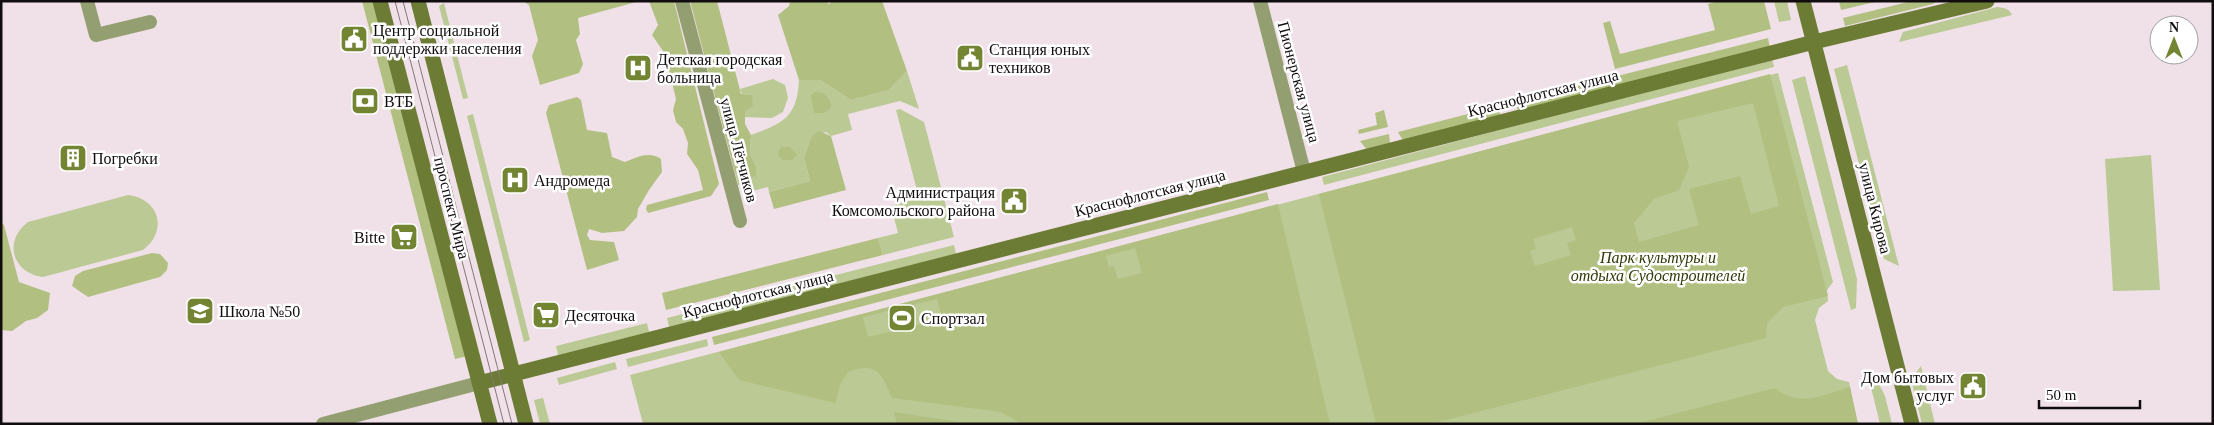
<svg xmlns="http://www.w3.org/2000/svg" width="2214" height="425" viewBox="0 0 2214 425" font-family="Georgia,serif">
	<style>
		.green { fill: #bbc994 }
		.forest { fill: #b1c081; fill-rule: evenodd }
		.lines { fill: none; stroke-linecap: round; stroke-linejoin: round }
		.street { stroke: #949f71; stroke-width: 14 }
		.secondary { stroke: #6d7c34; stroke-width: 15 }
		.tram { stroke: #81777c; stroke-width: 1 }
		.labels { text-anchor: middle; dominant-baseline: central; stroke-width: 5; stroke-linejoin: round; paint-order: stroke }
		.poi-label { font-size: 16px; fill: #110c0e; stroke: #fff; text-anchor: start }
		.street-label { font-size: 16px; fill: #110c0e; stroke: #fff }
		.park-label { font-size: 16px; font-style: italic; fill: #303908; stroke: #fff }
	</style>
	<rect width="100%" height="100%" fill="#f0e1e9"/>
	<path class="green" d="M1774,1H1787L1791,20L1779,22Z
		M444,3L468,98L463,99L439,6Z
		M1997,7C2004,8 2009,8 2012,15L1899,42L1903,32Z
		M1772,58L1774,67L1324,185L1322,177Z
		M1847,65L1899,266L1884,259L1834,69Z
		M907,71L919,109L900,101L848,114L852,130L831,136L826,132L811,137L804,158L810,181L769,192L768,187L753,191L750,182L738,185L735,173L745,179L756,166L750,154L751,135C784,123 797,117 799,80H820L851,100L889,90Z
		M1778,73L1833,282L1827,290L1828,301L1819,308L1815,320L1828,371L1837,379L1849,382L1858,424H643L630,375Z
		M1805,76L1857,279L1856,308L1851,310L1792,80Z
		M773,79L785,85L788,98L783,112L772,118L745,117V111L752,95L742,94L740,89Z
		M900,109L924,122L954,237L883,255L878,238L898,233L891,206L919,198L896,110Z
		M473,114L530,340L524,342L467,116Z
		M2151,155L2160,290L2113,291L2105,159Z
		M128,195C160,199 168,231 143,250L43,277C12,273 3,241 28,222Z
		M954,245L956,254L669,327L667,318Z
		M647,323L649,332L558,355L556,346Z
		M707,339L708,346L628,367L626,359Z
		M615,362L617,369L559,385L557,378Z
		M1921,366L1935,424H1922L1911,379Z
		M1872,370L1885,396L1892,424H1880L1867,371Z
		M543,398L550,424H540L534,400Z"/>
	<path class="forest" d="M362,1H375L468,356L455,359Z
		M523,1H635L636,2L578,18L580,34L576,40L583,64L579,73L540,85L532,56L538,40L529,5Z
		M649,1H674L719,184L711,196L648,213L646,209L647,205L703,190L698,170L687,154L688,143L683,129L676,122L673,110L676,99L665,54L652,35L658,25Z
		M690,1H717L741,94L752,95L753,106L745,111V124L751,135L750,154L756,166V176L745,179L735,173Z
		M790,1H826L829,4L832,1H882L907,71L889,90L851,100L820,80H799L778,15L789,6Z
		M1718,1H1764L1771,29L1615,69L1603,23L1610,21L1620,54L1715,30L1708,4Z
		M1839,1H1879L1841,10Z
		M1912,1H1937L1933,4L1845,26L1843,18Z
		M1768,38L1770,48L1518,110L1514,102Z
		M1770,74L1828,296L1783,307L1767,323L1766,338L1431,424H1376L1319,194ZM1753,103L1779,206L1751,214L1740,176L1689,189L1699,225L1639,242L1634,223L1654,199L1679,190L1689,167L1677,121ZM1572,227L1576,240L1567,243L1571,255L1535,266L1530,251L1536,249L1533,239Z
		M815,92L824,93L830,101L831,108L824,113H814L811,95Z
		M577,97L581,100L587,130L607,133L612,157L625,162C638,157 649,151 661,159L662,172L649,190L638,209L637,217L624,231L602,233L589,229L587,235L590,240L614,242L619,260L587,270L546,113L549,105Z
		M1499,106L1500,115L1408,139H1402L1398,132Z
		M1384,110L1388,127L1359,134L1358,130L1377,125L1375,113Z
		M819,131L831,136L846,190L774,209L769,192L810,181L804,158L811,137Z
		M1389,134L1390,143L1367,150L1360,141Z
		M781,147H790L797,155L792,160H783L778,155L779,150Z
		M1267,192L1269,200L714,345L712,337Z
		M1278,204L1330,424H1022L1001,412L892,398C882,374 877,361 848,372L841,383L835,403L739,380L719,352ZM1135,248L1142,273L1118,279L1114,266L1109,267L1106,256ZM937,299L942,319L868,337L863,317Z
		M1,223L4,225L19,282L50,293L48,310L37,318L26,321L12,331L1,330Z
		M878,238L883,255L666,310L662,293Z
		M152,253L160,254L168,263L167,270L160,277L88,297L72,286L75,276L83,271Z
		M1850,387L1858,424H1635L1775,388C1801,408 1822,395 1850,387Z
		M894,412L971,424H897Z"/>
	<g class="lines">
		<path class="street" d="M87,1L96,35L150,22
			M682,1L740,221
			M1260,1L1304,172
			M323,424L479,383"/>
		<path class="secondary" d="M380,1L490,424
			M418,1L526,424
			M1803,1L1912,424
			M479,383L1814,42L1987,1"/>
		<path class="tram" d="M395,1L504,424
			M403,1L512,424"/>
	</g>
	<defs>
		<symbol id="civic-square" viewBox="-11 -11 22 22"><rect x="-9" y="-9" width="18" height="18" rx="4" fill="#738433" stroke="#fff"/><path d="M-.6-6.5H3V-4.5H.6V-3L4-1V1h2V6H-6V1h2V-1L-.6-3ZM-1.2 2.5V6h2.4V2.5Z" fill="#fff"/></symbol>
		<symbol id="hospital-square" viewBox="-11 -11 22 22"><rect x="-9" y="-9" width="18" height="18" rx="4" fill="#738433" stroke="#fff"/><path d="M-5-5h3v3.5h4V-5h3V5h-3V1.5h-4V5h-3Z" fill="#fff"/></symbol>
		<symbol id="bank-square" viewBox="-11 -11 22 22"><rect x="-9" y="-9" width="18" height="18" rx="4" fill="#738433" stroke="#fff"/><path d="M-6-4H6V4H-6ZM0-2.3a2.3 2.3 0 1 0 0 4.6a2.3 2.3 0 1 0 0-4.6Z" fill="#fff"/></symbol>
		<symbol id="building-square" viewBox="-11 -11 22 22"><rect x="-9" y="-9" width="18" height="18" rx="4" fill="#738433" stroke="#fff"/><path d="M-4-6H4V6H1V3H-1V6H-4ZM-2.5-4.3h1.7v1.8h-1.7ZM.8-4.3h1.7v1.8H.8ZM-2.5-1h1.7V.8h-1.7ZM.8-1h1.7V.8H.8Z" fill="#fff"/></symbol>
		<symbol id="supermarket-square" viewBox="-11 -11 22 22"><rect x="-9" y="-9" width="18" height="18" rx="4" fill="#738433" stroke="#fff"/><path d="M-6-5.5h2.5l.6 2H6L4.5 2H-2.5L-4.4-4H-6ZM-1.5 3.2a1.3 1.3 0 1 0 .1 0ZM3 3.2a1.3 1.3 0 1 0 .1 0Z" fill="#fff"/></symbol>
		<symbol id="school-square" viewBox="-11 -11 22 22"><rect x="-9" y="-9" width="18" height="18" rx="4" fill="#738433" stroke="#fff"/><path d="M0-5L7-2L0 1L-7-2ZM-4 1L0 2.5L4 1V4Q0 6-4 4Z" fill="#fff"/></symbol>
		<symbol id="stadium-square" viewBox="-11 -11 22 22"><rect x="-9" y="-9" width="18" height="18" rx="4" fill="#738433" stroke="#fff"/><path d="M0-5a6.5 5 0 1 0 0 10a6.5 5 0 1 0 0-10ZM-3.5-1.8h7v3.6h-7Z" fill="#fff"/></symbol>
	</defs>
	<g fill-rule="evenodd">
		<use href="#civic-square" x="338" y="23" width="32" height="32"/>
		<use href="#civic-square" x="954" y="42" width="32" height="32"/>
		<use href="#hospital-square" x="622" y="52" width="32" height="32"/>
		<use href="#bank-square" x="349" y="85" width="32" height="32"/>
		<use href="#building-square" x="57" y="142" width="32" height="32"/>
		<use href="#hospital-square" x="499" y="164" width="32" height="32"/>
		<use href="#civic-square" x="998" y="185" width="32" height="32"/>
		<use href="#supermarket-square" x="388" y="221" width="32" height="32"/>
		<use href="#school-square" x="184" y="295" width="32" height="32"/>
		<use href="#supermarket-square" x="530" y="299" width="32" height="32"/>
		<use href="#stadium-square" x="886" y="302" width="32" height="32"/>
		<use href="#civic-square" x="1957" y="370" width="32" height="32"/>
	</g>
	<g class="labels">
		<g class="poi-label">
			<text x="373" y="30">Центр социальной<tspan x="373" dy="18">поддержки населения</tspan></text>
			<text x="989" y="49">Станция юных<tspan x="989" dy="18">техников</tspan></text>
			<text x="657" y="59">Детская городская<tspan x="657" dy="18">больница</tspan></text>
			<text x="384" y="101">ВТБ</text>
			<text x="92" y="158">Погребки</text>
			<text x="534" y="180">Андромеда</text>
			<text x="995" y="192" text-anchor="end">Администрация<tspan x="995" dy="18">Комсомольского района</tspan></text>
			<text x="385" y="237" text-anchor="end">Bitte</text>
			<text x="219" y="311">Школа №50</text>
			<text x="565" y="315">Десяточка</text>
			<text x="921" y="318">Спортзал</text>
			<text x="1954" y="377" text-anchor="end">Дом бытовых<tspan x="1954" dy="18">услуг</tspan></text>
		</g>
		<g class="street-label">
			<text transform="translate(1299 82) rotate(75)">Пионерская улица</text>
			<text transform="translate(1543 93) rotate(-14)">Краснофлотская улица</text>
			<text transform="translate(739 150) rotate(75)">улица Лётчиков</text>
			<text transform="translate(1150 193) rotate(-14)">Краснофлотская улица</text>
			<text transform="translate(452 208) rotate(76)">проспект Мира</text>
			<text transform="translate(1875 208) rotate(76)">улица Кирова</text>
			<text transform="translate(758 294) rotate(-14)">Краснофлотская улица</text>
		</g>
		<g class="park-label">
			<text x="1658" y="257">Парк культуры и<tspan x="1658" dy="18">отдыха Судостроителей</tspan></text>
		</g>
	</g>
	<rect width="2214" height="425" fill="none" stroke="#110c0e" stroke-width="5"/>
	<g transform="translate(2174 40)"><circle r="24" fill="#ffffff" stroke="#a09e9f"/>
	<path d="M0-4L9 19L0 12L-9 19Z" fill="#738433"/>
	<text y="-8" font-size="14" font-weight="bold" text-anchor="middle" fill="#110c0e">N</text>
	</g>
	<path d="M2039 400v8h101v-8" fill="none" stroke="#110c0e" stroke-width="2.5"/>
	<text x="2046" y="400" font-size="15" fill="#110c0e" stroke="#ffffff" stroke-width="4" paint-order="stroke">50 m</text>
</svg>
